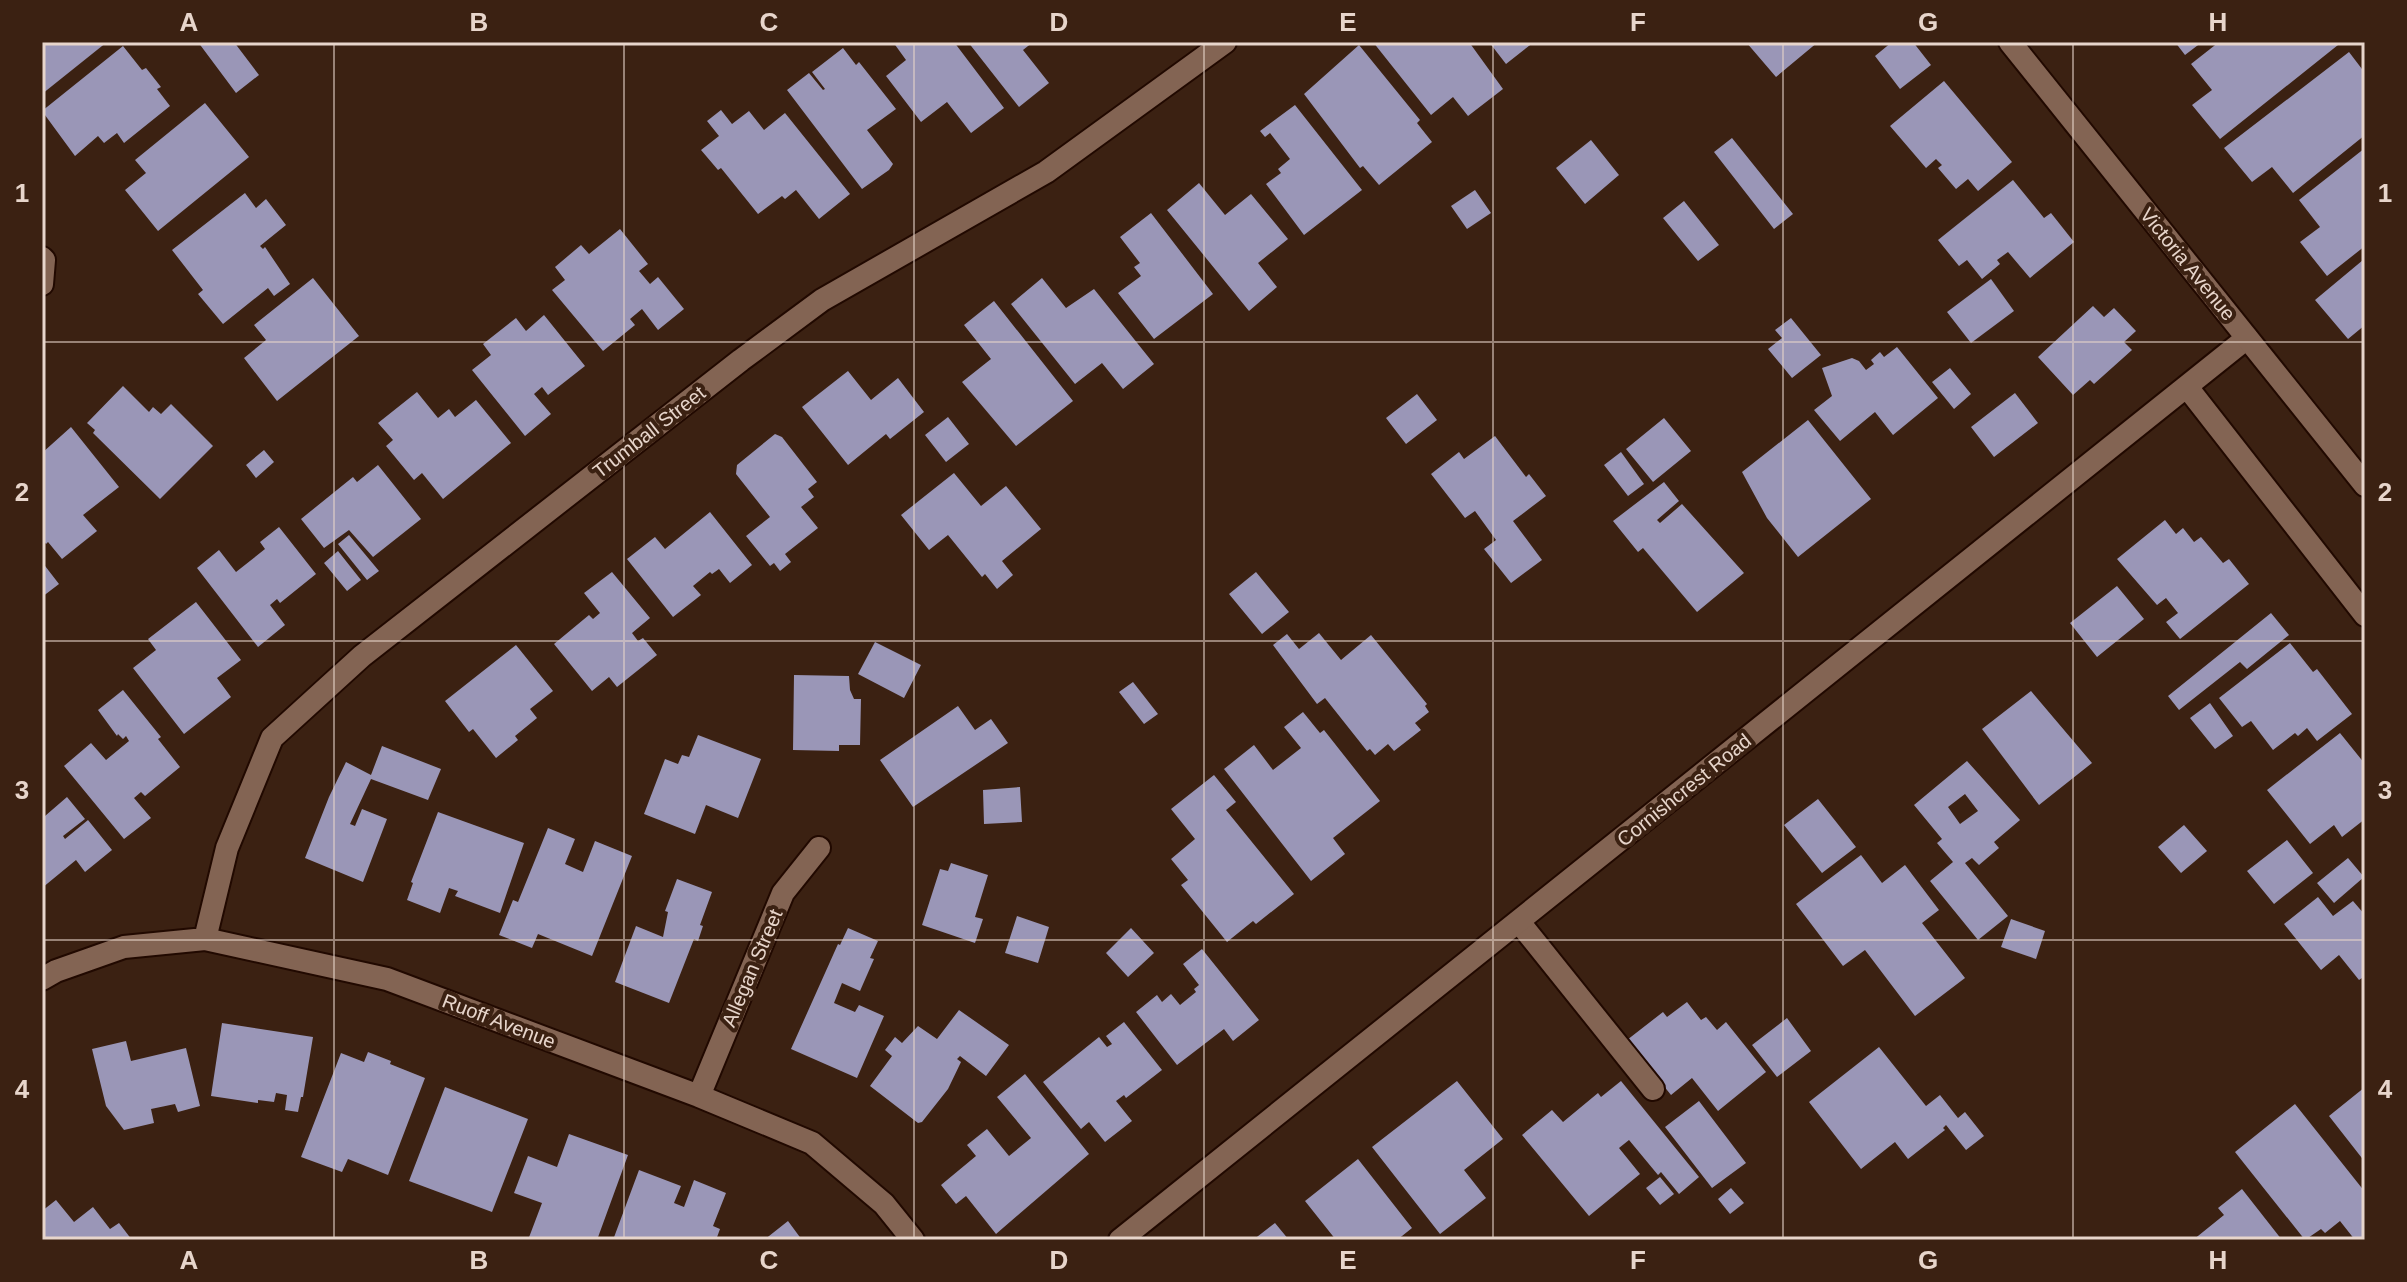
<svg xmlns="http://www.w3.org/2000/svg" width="2407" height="1282" viewBox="0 0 2407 1282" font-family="Helvetica,sans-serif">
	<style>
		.building { fill: #9a96b7; fill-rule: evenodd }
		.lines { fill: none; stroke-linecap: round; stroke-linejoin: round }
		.service-casing { stroke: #210900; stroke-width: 26 }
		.minor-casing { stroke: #210900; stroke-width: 26 }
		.tertiary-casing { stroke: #210900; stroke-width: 26 }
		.service { stroke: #836453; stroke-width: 22 }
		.minor { stroke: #836453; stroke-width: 22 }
		.tertiary { stroke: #836453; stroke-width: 22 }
		.grid { fill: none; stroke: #e7d5cb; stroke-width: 2; stroke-opacity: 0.55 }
		.labels { text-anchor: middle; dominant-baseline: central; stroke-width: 8; stroke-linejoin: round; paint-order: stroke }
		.street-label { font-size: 20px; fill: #e7d5cb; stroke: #3b2112 }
		.neatline { fill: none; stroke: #e7d5cb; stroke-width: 3 }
		.grid-label { font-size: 26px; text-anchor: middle; font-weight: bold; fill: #e7d5cb }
	</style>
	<rect width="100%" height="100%" fill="#3b2112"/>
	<path class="building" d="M42,42H107L42,94Z
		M198,42H234L259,75L236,93Z
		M893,42H954L1004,108L971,133L947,102L921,122L886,76L906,60Z
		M968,42H1033L1023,50L1049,83L1019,107Z
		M1373,42H1469L1503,89L1468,116L1453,97L1431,115Z
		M1489,42H1534L1506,64Z
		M1746,42H1818L1776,77Z
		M1892,42H1913L1931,65L1900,89L1875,56Z
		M2175,42H2202L2185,55Z
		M2219,42H2336L2338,45L2220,139L2192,105L2212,90L2191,64Z
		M1359,45L1420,120L1417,123L1432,142L1379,185L1363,166L1360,168L1304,94Z
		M123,46L142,70L146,68L161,87L157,89L170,106L124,143L117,133L104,143L98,136L75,156L42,111Z
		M843,48L856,65L859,62L896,109L867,130L893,164L889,170L862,189L787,90L809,73L823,90L825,89L812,72Z
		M2349,52L2365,73V135L2293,193L2272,167L2252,182L2224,148Z
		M1944,81L2012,162L1978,191L1968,179L1956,189L1938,168L1942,165L1936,159L1926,168L1890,126Z
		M205,103L249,157L158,231L125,190L146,173L135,160Z
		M1295,105L1362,190L1304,235L1266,184L1281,173L1278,169L1290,159L1270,133L1265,137L1260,131Z
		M721,110L732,124L749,111L764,130L785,113L850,194L819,219L796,190L785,199L782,196L758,214L721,168L718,170L701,150L719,136L707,121Z
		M1732,138L1793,214L1774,229L1714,152Z
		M1591,140L1619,175L1585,204L1556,168Z
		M2365,148V246L2327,276L2300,242L2320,227L2299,200Z
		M2013,180L2044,218L2051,213L2074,242L2030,278L2008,252L1997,260L2000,264L1982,279L1967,260L1959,266L1938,240Z
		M1199,183L1225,215L1251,194L1288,239L1258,263L1277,287L1249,311L1167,210Z
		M1475,190L1491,213L1467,229L1451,206Z
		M245,193L256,208L266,199L286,225L260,246L263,249L265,247L290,284L274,296L268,288L223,324L198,294L203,290L172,250Z
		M1684,201L1719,245L1698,261L1663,218Z
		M1151,213L1213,294L1154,339L1118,293L1141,276L1134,267L1140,263L1120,237Z
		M620,229L648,264L639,271L650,284L658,277L684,309L658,330L642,309L630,319L635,325L603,351L552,290L565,280L555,267L581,245L589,254Z
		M2363,260L2365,325L2348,339L2315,300Z
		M313,278L359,336L277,401L244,358L266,340L254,325Z
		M1042,278L1066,308L1094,289L1154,364L1123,389L1102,363L1075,384L1011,304Z
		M1991,279L2014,311L1971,343L1947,312Z
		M994,301L1073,401L1016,446L962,382L991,359L964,325Z
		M2093,306L2104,317L2114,308L2136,331L2124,342L2132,350L2094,384L2090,380L2073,395L2038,357Z
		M544,315L585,366L548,395L542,387L534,394L551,414L525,436L472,370L491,355L483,344L516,318L526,331Z
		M1791,318L1821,355L1792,378L1768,349L1782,338L1775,330Z
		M1897,347L1938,398L1893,435L1875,412L1840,441L1814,410L1832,396L1822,368L1852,358L1859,361L1866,370L1874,364L1871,360L1880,352L1884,357Z
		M1950,368L1971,394L1954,409L1932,382Z
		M848,371L871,400L898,378L924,412L890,439L886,434L848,465L802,407Z
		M123,386L149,412L153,407L161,414L171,404L213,446L160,499L93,433L95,430L87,423Z
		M417,392L438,418L449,409L455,417L476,400L511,443L443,499L422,473L414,480L386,446L393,440L378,423Z
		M2015,393L2038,423L1994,457L1971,427Z
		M1417,394L1437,420L1406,444L1386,418Z
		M948,417L969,444L946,462L925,435Z
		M1664,418L1691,451L1653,482L1626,449Z
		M1808,420L1871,499L1798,557L1767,518L1742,472Z
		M71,427L119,487L83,515L97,531L62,559L48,542L46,544L42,538V453Z
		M775,434L782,437L817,482L808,489L814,497L801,507L818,528L785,554L791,562L780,571L774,563L770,566L746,536L770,517L736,474L737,465Z
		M1495,436L1526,477L1529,474L1546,496L1513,521L1542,560L1511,583L1484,549L1496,540L1475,511L1465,518L1431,474L1459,452L1464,459Z
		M264,450L274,462L256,478L246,465Z
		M1621,452L1644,484L1628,496L1604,465Z
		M378,465L421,519L373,557L349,530L324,548L301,519L353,477L357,482Z
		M954,473L981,506L1006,486L1041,529L1002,561L1013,575L997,589L985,574L982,577L948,535L929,550L901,515Z
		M1664,482L1679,501L1657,520L1660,523L1682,504L1744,573L1697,612L1643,548L1638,552L1613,521Z
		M710,512L752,565L730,583L719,569L712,574L710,572L693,586L701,595L673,617L627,559L655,537L665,549Z
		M2165,520L2176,534L2183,528L2194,542L2201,537L2223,563L2229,559L2249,584L2180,639L2166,622L2178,613L2166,598L2157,605L2117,559Z
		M279,527L316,574L280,603L277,599L270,605L285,625L258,647L197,568L219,550L236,572L265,549L260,542Z
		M349,535L379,571L367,580L338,544Z
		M338,551L361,580L347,591L324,563Z
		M42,562L59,584L42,597Z
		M612,572L650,618L632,633L638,641L643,638L657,655L617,687L609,677L592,691L554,644L589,615L593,619L600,613L584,593Z
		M1256,572L1289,612L1262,634L1229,594Z
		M2117,586L2144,619L2097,657L2070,623Z
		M196,602L241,660L217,678L231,697L184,734L133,668L156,650L148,639Z
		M2271,613L2289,635L2247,669L2240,662L2179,710L2168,696Z
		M1319,633L1341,660L1371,635L1427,704L1425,706L1429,712L1415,723L1421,730L1394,751L1388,744L1375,755L1370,749L1367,751L1325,698L1317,704L1273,645L1287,634L1299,649Z
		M875,642L921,665L904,698L858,674Z
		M2290,643L2313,672L2317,669L2352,714L2317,741L2307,728L2298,736L2295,733L2273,750L2251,721L2242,727L2219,698Z
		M516,645L553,691L530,709L537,718L515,736L518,740L496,758L473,729L469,732L445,701Z
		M794,675L849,676L850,690L854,699H861L860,745H839V751L793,750Z
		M1133,682L1158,714L1144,724L1119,692Z
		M123,690L161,737L158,739L180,767L145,796L141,792L134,798L151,818L124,839L64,766L91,743L106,760L129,741L126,736L123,739L118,734L117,736L98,710Z
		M2031,691L2092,763L2039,805L1982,729Z
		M2210,703L2233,736L2215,749L2190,718Z
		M958,706L975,730L991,719L1008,743L913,807L880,760Z
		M1303,712L1320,733L1324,730L1380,801L1333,838L1345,854L1311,881L1224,769L1254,745L1273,770L1301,748L1284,727Z
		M2340,733L2365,764V819L2342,837L2334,825L2310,844L2267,790Z
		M698,735L761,759L738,818L706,805L695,834L644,814L665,759L678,764L682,755L689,757Z
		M382,746L441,769L428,800L371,779L350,824L355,826L362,809L387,819L363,882L305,858L329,797L346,762L371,775Z
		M1967,761L2020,820L1994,842L1999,848L1979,865L1972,858L1965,863L2008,916L1978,940L1930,881L1953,862L1937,843L1942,839L1914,805ZM1965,794L1978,811L1960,824L1948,807Z
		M1214,775L1236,802L1226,810L1294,894L1256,924L1253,921L1227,942L1181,885L1188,880L1171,859L1195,839L1171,809Z
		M1020,787L1022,822L984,824L983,790Z
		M67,797L85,819L63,836L65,839L88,820L112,850L85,872L76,860L42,888V812L45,816Z
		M1818,799L1856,847L1822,873L1784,825Z
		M438,812L524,843L500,913L455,896L458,891L449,888L440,913L407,900L413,883L411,882Z
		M2184,825L2207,851L2181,873L2158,847Z
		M548,828L575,839L565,864L583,872L595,841L632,856L592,956L538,934L532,948L499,935L513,900L518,902Z
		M2287,840L2313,873L2274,904L2247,871Z
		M1861,855L1882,883L1905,865L1939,910L1922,923L1965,978L1915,1016L1865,950L1843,966L1796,904Z
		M2348,858L2364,877L2334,903L2317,883Z
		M951,863L988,875L975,917L983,919L975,943L922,925L940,869L948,871Z
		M677,879L712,892L700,925L703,926L698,941L694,939L669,1003L615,982L636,926L663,937L668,912L665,911Z
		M2318,897L2333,916L2353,901L2365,915V976L2359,980L2339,955L2321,970L2284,924Z
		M1017,916L1049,927L1038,963L1005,953Z
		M2011,919L2045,931L2036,959L2001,947Z
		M848,928L878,941L870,958L874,959L860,991L842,983L834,1003L855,1012L859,1005L884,1016L857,1078L791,1049L838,944L840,945Z
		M1131,928L1154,953L1128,977L1106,953Z
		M1202,949L1259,1020L1233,1041L1224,1029L1177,1065L1136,1012L1157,995L1162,1002L1171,994L1180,1005L1196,992L1194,989L1199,985L1183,964Z
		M1687,1002L1701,1020L1706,1017L1717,1030L1726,1022L1766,1072L1718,1111L1692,1078L1671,1095L1627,1040L1663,1012L1667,1017Z
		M959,1010L1009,1045L986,1076L960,1056L957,1059L961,1062L948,1089L922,1122L918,1123L870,1086L892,1056L885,1050L895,1037L902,1043L918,1026L937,1039Z
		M1787,1018L1811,1051L1777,1077L1752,1045Z
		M1124,1022L1162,1070L1126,1098L1124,1095L1116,1101L1132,1121L1105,1142L1089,1122L1081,1129L1043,1082L1099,1037L1107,1047L1112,1044L1106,1036Z
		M222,1023L313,1037L303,1097H301L298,1112L285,1110L287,1095L276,1093L274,1102L258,1100V1103L211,1096Z
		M126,1041L131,1061L186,1048L200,1106L178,1112L175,1104L151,1109L154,1123L124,1130L106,1106L92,1049Z
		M1879,1047L1926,1106L1940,1095L1958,1118L1965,1112L1984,1136L1966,1150L1946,1125L1943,1128L1945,1130L1908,1159L1895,1142L1861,1169L1809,1102Z
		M368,1052L391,1061L390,1064L425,1078L388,1175L348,1159L342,1172L301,1157L341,1053L364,1062Z
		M1025,1074L1089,1154L996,1234L966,1196L956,1204L941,1185L976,1156L967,1145L987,1129L1009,1156L1031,1138L997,1097Z
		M1457,1081L1503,1139L1464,1170L1486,1198L1440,1234L1372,1147Z
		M1621,1081L1699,1177L1679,1194L1661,1172L1658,1175L1629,1140L1619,1148L1640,1174L1589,1216L1522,1135L1552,1110L1563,1122L1598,1093L1601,1097Z
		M445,1087L528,1119L492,1212L409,1181Z
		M2365,1087V1162L2329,1116Z
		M1699,1101L1746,1163L1712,1188L1665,1127Z
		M2295,1104L2365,1192V1240H2355L2340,1221L2325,1233L2321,1229L2305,1240L2235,1152Z
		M569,1134L628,1155L597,1240H528L542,1203L514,1193L528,1156L557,1167Z
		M1358,1159L1412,1228L1397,1240H1352L1342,1237L1336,1240L1305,1201Z
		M639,1170L681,1186L674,1203L684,1207L694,1180L726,1193L713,1226L720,1229L716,1240H613Z
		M1660,1177L1674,1194L1660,1205L1646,1188Z
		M1731,1188L1744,1203L1730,1214L1718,1199Z
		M2242,1189L2282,1240H2193L2224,1215L2218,1208Z
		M56,1200L74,1222L93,1207L110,1229L119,1223L132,1240H42V1211Z
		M788,1221L802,1240H764Z
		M1275,1223L1289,1240H1253Z"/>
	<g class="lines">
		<defs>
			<path id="service" d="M1519,922L1653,1089"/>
			<path id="minor" d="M42,258L44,260L42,284
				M2187,387L2365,615
				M205,939L227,848L272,738L362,656L741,360L822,300L1046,172L1225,42
				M42,979L56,971L124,947L205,939L387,979L699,1096L812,1143L884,1204L913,1240
				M699,1096L783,893L819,848
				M1120,1240L2247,338"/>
			<path id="tertiary" d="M2010,42L2365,485"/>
		</defs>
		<use href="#service" class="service-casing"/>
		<use href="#minor" class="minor-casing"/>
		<use href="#tertiary" class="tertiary-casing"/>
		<use href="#service" class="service"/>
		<use href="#minor" class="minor"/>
		<use href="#tertiary" class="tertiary"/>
	</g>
	<path class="grid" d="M334,42V1240M624,42V1240M914,42V1240M1204,42V1240M1493,42V1240M1783,42V1240M2073,42V1240M42,342H2365M42,641H2365M42,940H2365"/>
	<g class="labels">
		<g class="street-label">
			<text transform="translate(2188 264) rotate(51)">Victoria Avenue</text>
			<text transform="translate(649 432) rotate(-38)">Trumball Street</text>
			<text transform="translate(1684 790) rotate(-39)">Cornishcrest Road</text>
			<text transform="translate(752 968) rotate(-67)">Allegan Street</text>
			<text transform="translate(499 1021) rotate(21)">Ruoff Avenue</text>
		</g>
	</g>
	<rect width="2407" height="1282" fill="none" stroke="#3b2112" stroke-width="88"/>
	<rect x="44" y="44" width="2319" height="1194" class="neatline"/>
	<g class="grid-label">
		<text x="189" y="31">A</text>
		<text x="479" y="31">B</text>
		<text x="769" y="31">C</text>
		<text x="1059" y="31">D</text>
		<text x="1348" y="31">E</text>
		<text x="1638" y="31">F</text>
		<text x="1928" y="31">G</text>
		<text x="2218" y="31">H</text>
		<text x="22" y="202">1</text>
		<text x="2385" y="202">1</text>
		<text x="22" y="501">2</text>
		<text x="2385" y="501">2</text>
		<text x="22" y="799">3</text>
		<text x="2385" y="799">3</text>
		<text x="22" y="1098">4</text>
		<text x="2385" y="1098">4</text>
		<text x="189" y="1269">A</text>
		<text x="479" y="1269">B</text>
		<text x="769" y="1269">C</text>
		<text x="1059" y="1269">D</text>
		<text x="1348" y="1269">E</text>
		<text x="1638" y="1269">F</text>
		<text x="1928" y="1269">G</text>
		<text x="2218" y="1269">H</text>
	</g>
</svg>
